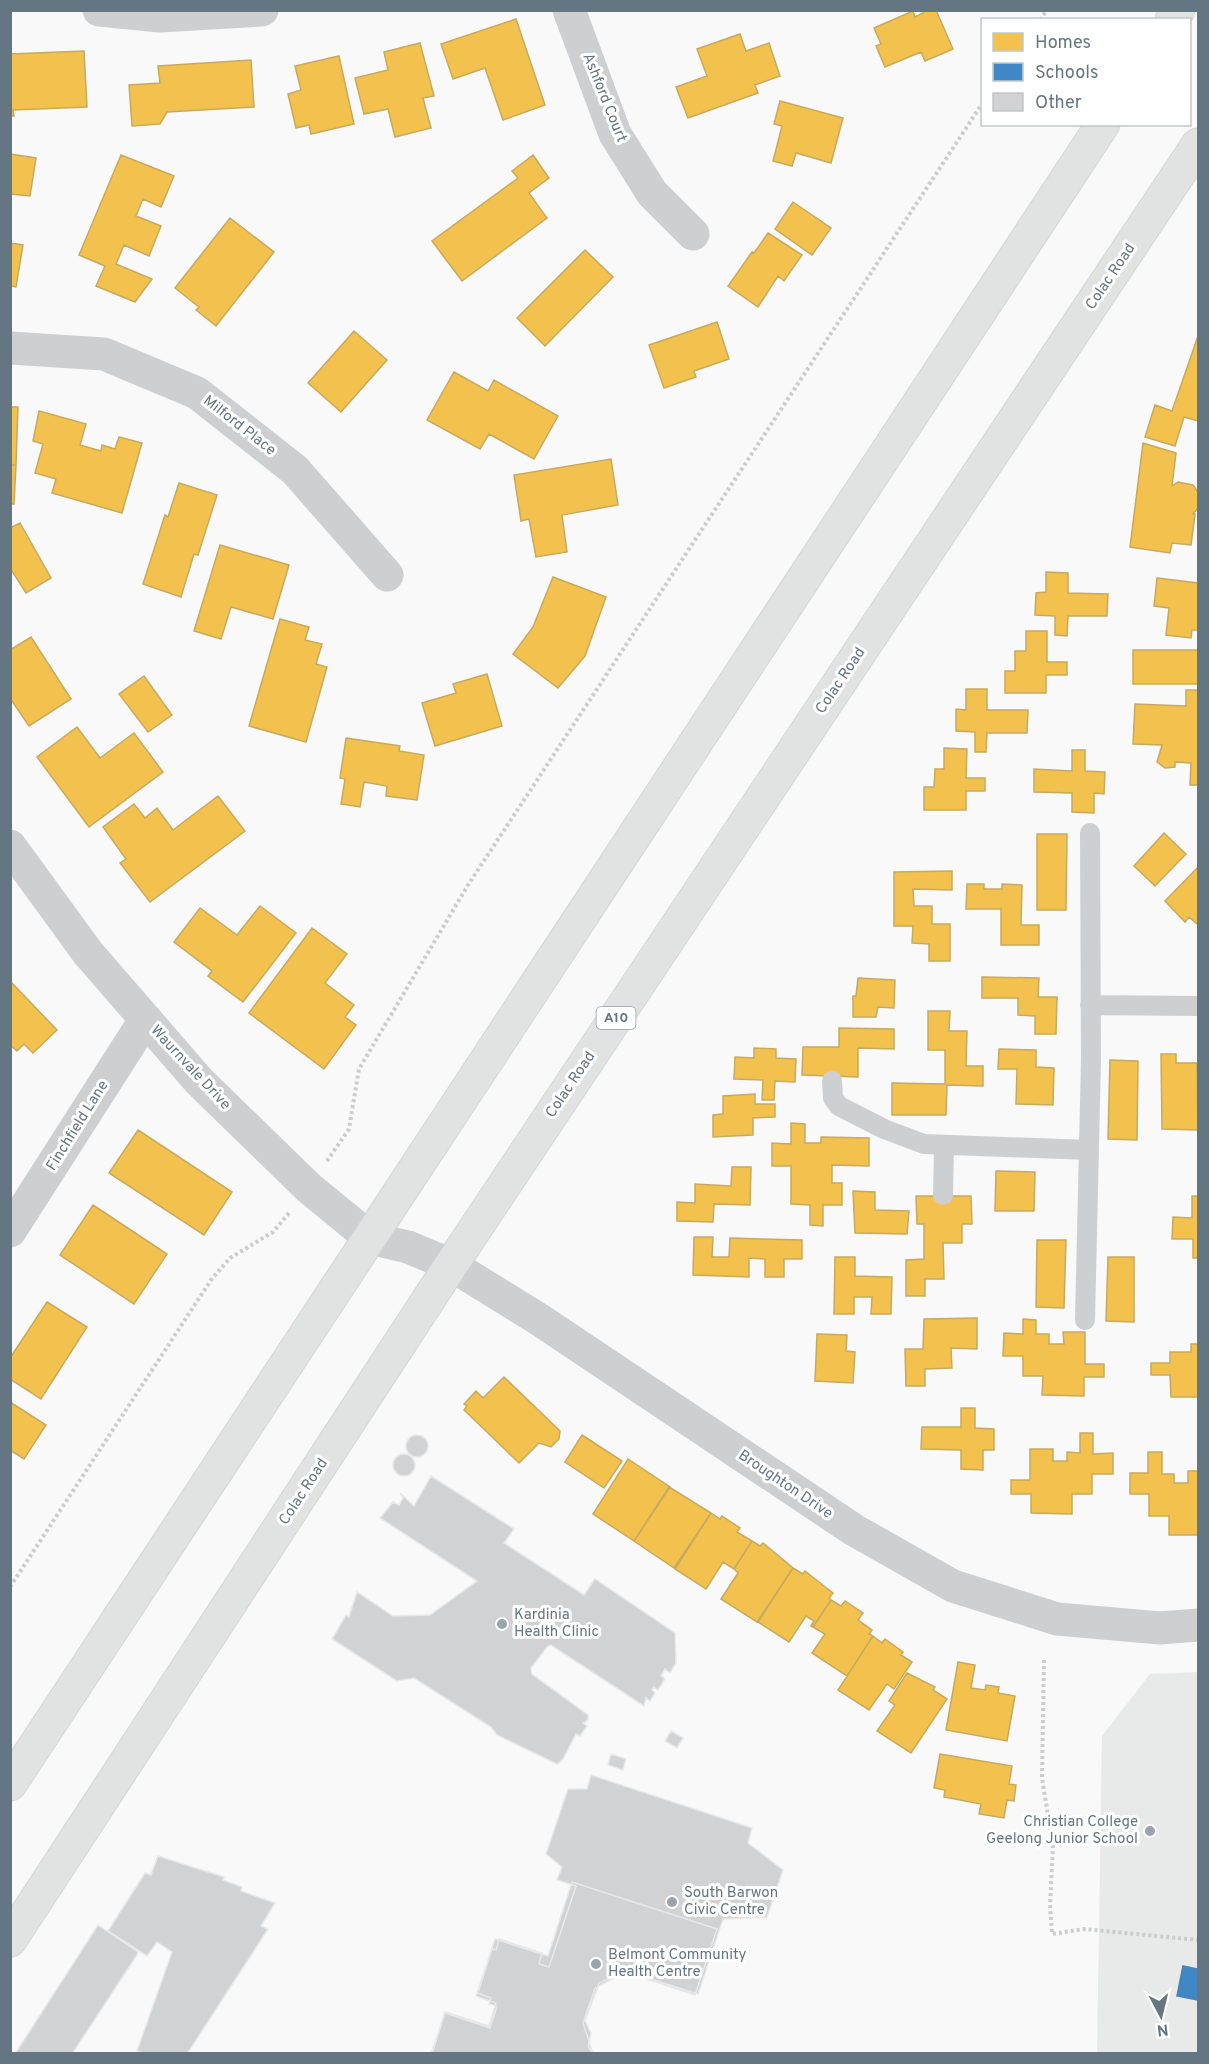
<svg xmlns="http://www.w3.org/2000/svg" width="1209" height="2064" viewBox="0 0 1209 2064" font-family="Overpass,sans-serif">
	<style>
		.built { fill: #e8e9e9 }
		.homes { fill: #f2c14e; stroke: #c8aa5e; stroke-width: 1.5 }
		.schools { fill: #3f88c5; stroke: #4a83b1; stroke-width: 1.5 }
		.building { fill: #d0d2d3; stroke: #e8e8e8; stroke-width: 1.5 }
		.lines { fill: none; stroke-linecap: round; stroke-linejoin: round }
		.trunk-casing { stroke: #d5d6d6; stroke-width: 35 }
		.path { stroke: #cbcccd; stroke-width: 4; stroke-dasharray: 3 3; stroke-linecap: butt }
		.service { stroke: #cecfd0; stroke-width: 20 }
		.minor { stroke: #cecfd0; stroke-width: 33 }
		.tertiary { stroke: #cecfd0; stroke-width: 33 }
		.trunk { stroke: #e1e2e2; stroke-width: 33 }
		.poi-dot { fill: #99a4ac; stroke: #fff; stroke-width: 2 }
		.labels { text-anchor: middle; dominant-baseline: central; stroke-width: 6; stroke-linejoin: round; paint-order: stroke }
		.shield { fill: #fff; stroke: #939fa8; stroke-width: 1.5 }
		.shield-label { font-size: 14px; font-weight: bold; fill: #657683 }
		.street-label { font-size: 15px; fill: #657683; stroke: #fff }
		.poi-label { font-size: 15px; fill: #657683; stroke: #fff; text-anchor: start }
	</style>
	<rect width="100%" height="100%" fill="#f9f9f9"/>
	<path class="built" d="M1198,1672V2053L1097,2054L1102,1736L1150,1674Z"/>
	<path class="homes" d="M922,10H936L953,49L925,61L921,52L885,67L876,46L881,44L874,28L913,11L915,17L923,13Z
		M516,19L545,105L503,120L485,68L453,79L441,44Z
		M740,34L746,51L769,43L780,76L755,85L758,93L688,118L676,87L707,76L697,49Z
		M420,43L434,96L423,98L431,128L395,137L388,109L364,114L355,78L388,70L384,52Z
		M84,51L87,107L13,110L14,116H10V54Z
		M339,56L354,124L311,134L309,125L296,128L288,94L301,90L295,66Z
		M251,60L254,107L167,112L160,124L132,126L129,85L160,83L158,66Z
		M780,101L843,118L831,163L796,153L792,166L773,161L782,126L774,124Z
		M10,154L36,158L30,196L10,194Z
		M121,155L174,176L161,207L143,199L136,216L161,226L149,256L124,245L116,264L152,279L135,302L96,286L105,266L79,255Z
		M533,155L549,178L529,193L547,218L462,281L432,241L518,178L512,171Z
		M793,202L831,228L812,255L775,229Z
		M230,218L274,252L216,326L196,310L199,307L175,288Z
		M768,233L802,255L784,281L778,276L758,307L728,286L752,252L754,253Z
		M10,243L23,245L16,287L10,286Z
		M585,250L613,277L545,346L517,318Z
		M717,322L729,359L694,371L696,377L664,388L649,345Z
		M354,331L387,360L341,412L308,383Z
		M1198,336V421L1184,417L1175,446L1145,437L1155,405L1172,411Z
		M454,372L488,391L494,380L558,416L534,459L489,434L480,449L427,420Z
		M10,407H18L16,465H10Z
		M39,411L86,424L80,445L101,451L102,445L115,449L119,437L142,443L122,513L52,493L56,479L35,473L43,444L33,441Z
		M1143,443L1176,453L1172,486L1178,482L1193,485L1198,492V508L1193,514H1195L1191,545L1172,543L1170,553L1130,547Z
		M611,459L618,505L562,515L567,552L536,557L529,519L521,521L514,475Z
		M10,465H16L14,504H10Z
		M179,483L217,495L198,555L194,554L181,597L143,584L165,515L168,517Z
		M20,523L51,578L26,593L10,568V528Z
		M220,545L289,565L273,619L231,607L221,639L194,631Z
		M1046,572L1068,573V593L1108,594L1107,616H1068L1067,636L1055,635V616L1035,615L1036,593L1046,592Z
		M553,577L606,597L585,656L558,688L513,654L533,627Z
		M1157,578L1198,583V630H1192L1191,638L1166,635L1169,608L1154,606Z
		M280,619L309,627L305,640L322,644L316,664L327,667L306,742L249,726Z
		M1026,631H1047V662H1067V675H1046V693H1005V671H1015V651H1026Z
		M31,637L71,699L29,726L10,698V650Z
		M1133,650H1198V684H1133Z
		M487,674L502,726L435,746L422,703L456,693L453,684Z
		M144,676L172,715L148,732L119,694Z
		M966,689H987V710H1028L1027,733H987L986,752H975V732L956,731V709L966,710Z
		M1186,690H1198V785H1190L1191,763L1175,762V767L1165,768L1157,762L1162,745L1133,744L1135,704L1186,706Z
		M77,727L100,758L134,733L163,772L89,827L37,757Z
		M346,738L400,746L399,751L424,755L417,800L386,796L387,786L364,782L360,807L341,804L345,779L340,778Z
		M944,748L967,749L966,778H985V791H966V810H924V787H934L935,769H944Z
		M1072,750H1085V771L1105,772L1104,794L1094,793V813L1072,812V793L1034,792V769L1072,771Z
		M218,796L245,831L150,902L120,863L126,859L103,827L134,804L145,818L157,808L173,830Z
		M1164,833L1186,854L1155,886L1134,866Z
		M1037,834H1067L1066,910H1037Z
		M1198,867V923L1197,924L1189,917L1185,922L1165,901Z
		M952,871V890L913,889L914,906H932V924H950V961H929V944L912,943L913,926H894V872Z
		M967,884H984V889H1002V884L1022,885L1021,925H1039V945H1001V909H966Z
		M260,906L296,933L243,1002L208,976L212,971L174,942L200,908L237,935Z
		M312,928L347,954L325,983L354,1005L345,1017L356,1025L324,1069L249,1013Z
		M982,977L1039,978L1038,997H1057L1056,1034H1035V1016L1018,1015V998H982Z
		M858,978L895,980L894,1008L878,1007L876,1017H853V996H856Z
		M10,981L57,1030L33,1053L24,1044L17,1051L10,1045Z
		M928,1011H950L949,1031H967L966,1066H983V1086L947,1085L946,1115H892V1083L945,1084V1050H928Z
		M839,1028L894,1029V1049L858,1048V1077L802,1075L803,1047H839Z
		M754,1048L776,1049V1058L796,1059L795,1082L775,1081L774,1100H762L763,1080L734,1079L735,1057L754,1058Z
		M999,1049L1036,1050V1067L1054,1068L1053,1105L1016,1104L1017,1069H998Z
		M1161,1054H1176V1063H1197L1198,1130L1162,1129Z
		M1110,1060L1138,1061L1137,1140L1108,1139Z
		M755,1094V1104H775V1117L753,1118V1135L713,1137V1115L723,1114V1096Z
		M791,1123L805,1124V1143H821V1137L869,1138V1166L832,1165V1183H842V1205H823V1226L810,1225V1205L791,1204V1166H772V1143L791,1144Z
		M138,1130L232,1192L204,1235L109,1173Z
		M732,1167H751L750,1205L714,1204L713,1222L677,1221V1202L695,1203V1184L731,1186Z
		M996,1171L1035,1172L1034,1211H995Z
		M853,1191L875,1192V1210L909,1211L907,1234L855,1233Z
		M916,1196H971L972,1224H962V1243H943L944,1279H925V1296H906V1260L924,1259V1224H917Z
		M1192,1196H1198V1258H1193V1239H1172L1173,1217L1192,1218Z
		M93,1205L167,1254L134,1304L60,1255Z
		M694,1237H713L712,1257H729L730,1238L802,1240V1259H784V1277H765V1259L749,1258V1277L693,1275Z
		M1037,1240H1066L1064,1308L1036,1307Z
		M835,1257H855V1276L892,1277L891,1314H871L872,1297H854V1314H834Z
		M1108,1257H1134V1322L1106,1321Z
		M47,1302L87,1327L41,1399L10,1379V1358Z
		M977,1318V1349L951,1348L952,1368L925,1369V1386H906L905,1349H923L924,1319Z
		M1023,1319L1036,1320V1334H1049V1344H1064L1063,1332H1085V1364H1104V1377H1084V1396L1042,1395L1043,1376H1023V1356H1003L1004,1333L1023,1334Z
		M817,1334L847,1335L846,1351L855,1352L853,1383L815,1381Z
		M1191,1344H1198V1397H1171L1170,1375H1151V1363H1170V1352H1191Z
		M504,1377L560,1431L559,1439L551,1447L539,1443L519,1463L464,1410L467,1406L464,1404L476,1391L483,1398Z
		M10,1402L46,1425L24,1459L10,1450Z
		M961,1408H975V1428L994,1429V1450H983V1470L961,1469V1450L921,1449L922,1427H961Z
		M1080,1433H1093V1454L1113,1453V1474H1092V1494H1072V1514L1031,1513V1494H1011V1480H1030V1449H1053V1461H1067V1452L1080,1453Z
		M582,1435L622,1461L604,1488L565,1462Z
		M1148,1452H1162V1474H1174V1483H1188V1471H1198V1535H1169V1516H1149V1494H1130V1473H1148Z
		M628,1459L670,1487L634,1541L593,1514Z
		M669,1487L711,1513L674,1568L634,1541Z
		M711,1513L720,1519L722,1516L740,1528L737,1532L752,1541L734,1569L723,1562L706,1589L675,1569Z
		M752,1541L760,1546L763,1543L793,1568L757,1622L721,1599L738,1573L734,1569Z
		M793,1568L803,1574L805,1571L833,1593L829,1598L831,1600L813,1627L811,1626L814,1621L806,1616L789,1642L758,1622Z
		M831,1600L841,1606L845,1601L863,1613L858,1620L872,1630L869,1634L873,1636L847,1676L812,1653L825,1634L813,1627Z
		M873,1636L882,1643L885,1639L903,1652L901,1655L912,1662L894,1689L887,1684L869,1710L838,1690Z
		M958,1662L975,1665L971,1688L985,1690L986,1685L999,1687L998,1693L1015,1696L1007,1741L946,1730Z
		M907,1673L935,1687L933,1690L947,1699L911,1753L877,1731L895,1705L889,1701Z
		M940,1754L1012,1766L1009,1784L1016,1785L1014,1801L1007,1800L1004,1818L979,1814L981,1804L944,1797L945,1790L934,1788Z"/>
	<path class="schools" d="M1183,1966L1198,1969V2000L1177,1996Z"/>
	<path class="building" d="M406 1446a11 11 0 1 1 22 0a11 11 0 1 1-22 0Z
		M393 1465a11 11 0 1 1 22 0a11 11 0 1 1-22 0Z
		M431,1476L514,1529L504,1543L584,1595L595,1579L675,1633L676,1663L670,1673L665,1669L661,1676L665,1679L658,1690L654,1687L652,1690L655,1693L650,1701L646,1698L644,1706L551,1645L547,1647L531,1668L532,1674L588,1715V1720L583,1723L587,1726L580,1736L576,1734L563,1759L557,1764L497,1735L491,1727L414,1678L397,1681L332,1639L346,1615L349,1617L357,1592L393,1616L430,1615L477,1581L380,1518L393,1502L399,1505L403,1498L400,1493L414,1506Z
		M671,1731L683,1738L677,1748L665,1741Z
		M611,1754L626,1759L623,1770L608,1765Z
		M591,1775L752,1828L748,1843L783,1870L767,1917L723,1919L698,1994L626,1971L599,1983L585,2021L591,2033L588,2046L593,2054H432L445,2013L490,2028L497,2006L489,2004L491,1998L478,1993L492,1949L496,1950L499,1939L542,1953L539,1964L549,1967L576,1886L557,1880L562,1867L546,1854L568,1789H587Z
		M158,1856L224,1877L223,1880L242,1887L241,1891L275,1903L261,1926L268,1929L187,2054H146L137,2051L172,1952L157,1942L147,1956L108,1931L145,1873L151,1875Z
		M572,1882L717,1929L695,1995L626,1972L595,1988L583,2023L593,2054H431L445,2012L489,2026L496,2003L476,1996L495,1939L548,1956Z
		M98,1925L138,1952L137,1955L72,2054H15Z"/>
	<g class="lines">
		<defs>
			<path id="trunk" d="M1172,20L1178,10
				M10,1784L1103,124
				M10,1940L451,1265L1198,145"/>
		</defs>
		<use href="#trunk" class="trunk-casing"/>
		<path class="path" d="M1040,20L1047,10
			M327,1161L349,1129L359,1069L468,885L982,104
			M10,1587L211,1280L230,1258L273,1232L289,1213
			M1044,1660L1042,1778L1053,1847L1050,1905L1052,1934L1084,1929L1198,1940"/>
		<path class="service" d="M1090,1005L1198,1006
			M832,1081L833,1098L839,1106L884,1129L924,1144L1089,1150
			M943,1195L944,1146
			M1085,1320L1091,1059L1090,833"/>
		<path class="minor" d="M99,10L160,16L262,10
			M569,10L615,134L652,193L693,234
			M10,348L104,354L197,393L295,470L387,575
			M10,1231L145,1020"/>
		<path class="tertiary" d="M10,846L88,953L199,1081L309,1188L370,1238L408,1247L451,1265L540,1320L854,1530L953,1586L1057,1619L1160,1628L1198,1625"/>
		<use href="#trunk" class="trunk"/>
	</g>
	<g class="poi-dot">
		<circle cx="502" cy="1624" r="6"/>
		<circle cx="1150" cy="1831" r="6"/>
		<circle cx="672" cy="1902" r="6"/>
		<circle cx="596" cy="1964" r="6"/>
	</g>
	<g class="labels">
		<rect class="shield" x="596.5" y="1007" width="39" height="22" rx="4.5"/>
		<g class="shield-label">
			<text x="616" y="1018">A10</text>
		</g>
		<g class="street-label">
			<text transform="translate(604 98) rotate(68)">Ashford Court</text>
			<text transform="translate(1111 277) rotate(-56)">Colac Road</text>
			<text transform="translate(239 426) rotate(38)">Milford Place</text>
			<text transform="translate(841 681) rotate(-56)">Colac Road</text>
			<text transform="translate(190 1068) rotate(47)">Waurnvale Drive</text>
			<text transform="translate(571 1085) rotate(-56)">Colac Road</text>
			<text transform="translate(78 1126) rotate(-58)">Finchfield Lane</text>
			<text transform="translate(785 1485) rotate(34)">Broughton Drive</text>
			<text transform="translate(304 1492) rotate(-57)">Colac Road</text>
		</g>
		<g class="poi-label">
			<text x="514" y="1615">Kardinia<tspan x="514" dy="17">Health Clinic</tspan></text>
			<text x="1138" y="1822" text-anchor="end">Christian College<tspan x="1138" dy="17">Geelong Junior School</tspan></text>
			<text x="684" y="1893">South Barwon<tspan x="684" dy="17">Civic Centre</tspan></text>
			<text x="608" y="1955">Belmont Community<tspan x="608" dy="17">Health Centre</tspan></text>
		</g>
	</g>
	<rect width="1209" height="2064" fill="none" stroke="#657683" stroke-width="24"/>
	<rect x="981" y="18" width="210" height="108" fill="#ffffff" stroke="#c1c8cd" stroke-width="1.5"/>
	<rect x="993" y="33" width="30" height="18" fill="#f2c14e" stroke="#c1c8cd" stroke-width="1.5"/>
	<text x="1035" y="48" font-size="18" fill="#657683">Homes</text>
	<rect x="993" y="63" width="30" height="18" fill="#3f88c5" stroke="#c1c8cd" stroke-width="1.5"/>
	<text x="1035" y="78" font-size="18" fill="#657683">Schools</text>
	<rect x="993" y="93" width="30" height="18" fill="#d0d2d3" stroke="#c1c8cd" stroke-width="1.5"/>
	<text x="1035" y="108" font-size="18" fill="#657683">Other</text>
	<g transform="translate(1161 2016) rotate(173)" stroke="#ffffff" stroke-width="4.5" paint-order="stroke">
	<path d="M0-4.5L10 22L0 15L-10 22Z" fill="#657683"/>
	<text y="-9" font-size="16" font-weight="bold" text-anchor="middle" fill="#657683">N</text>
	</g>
</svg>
